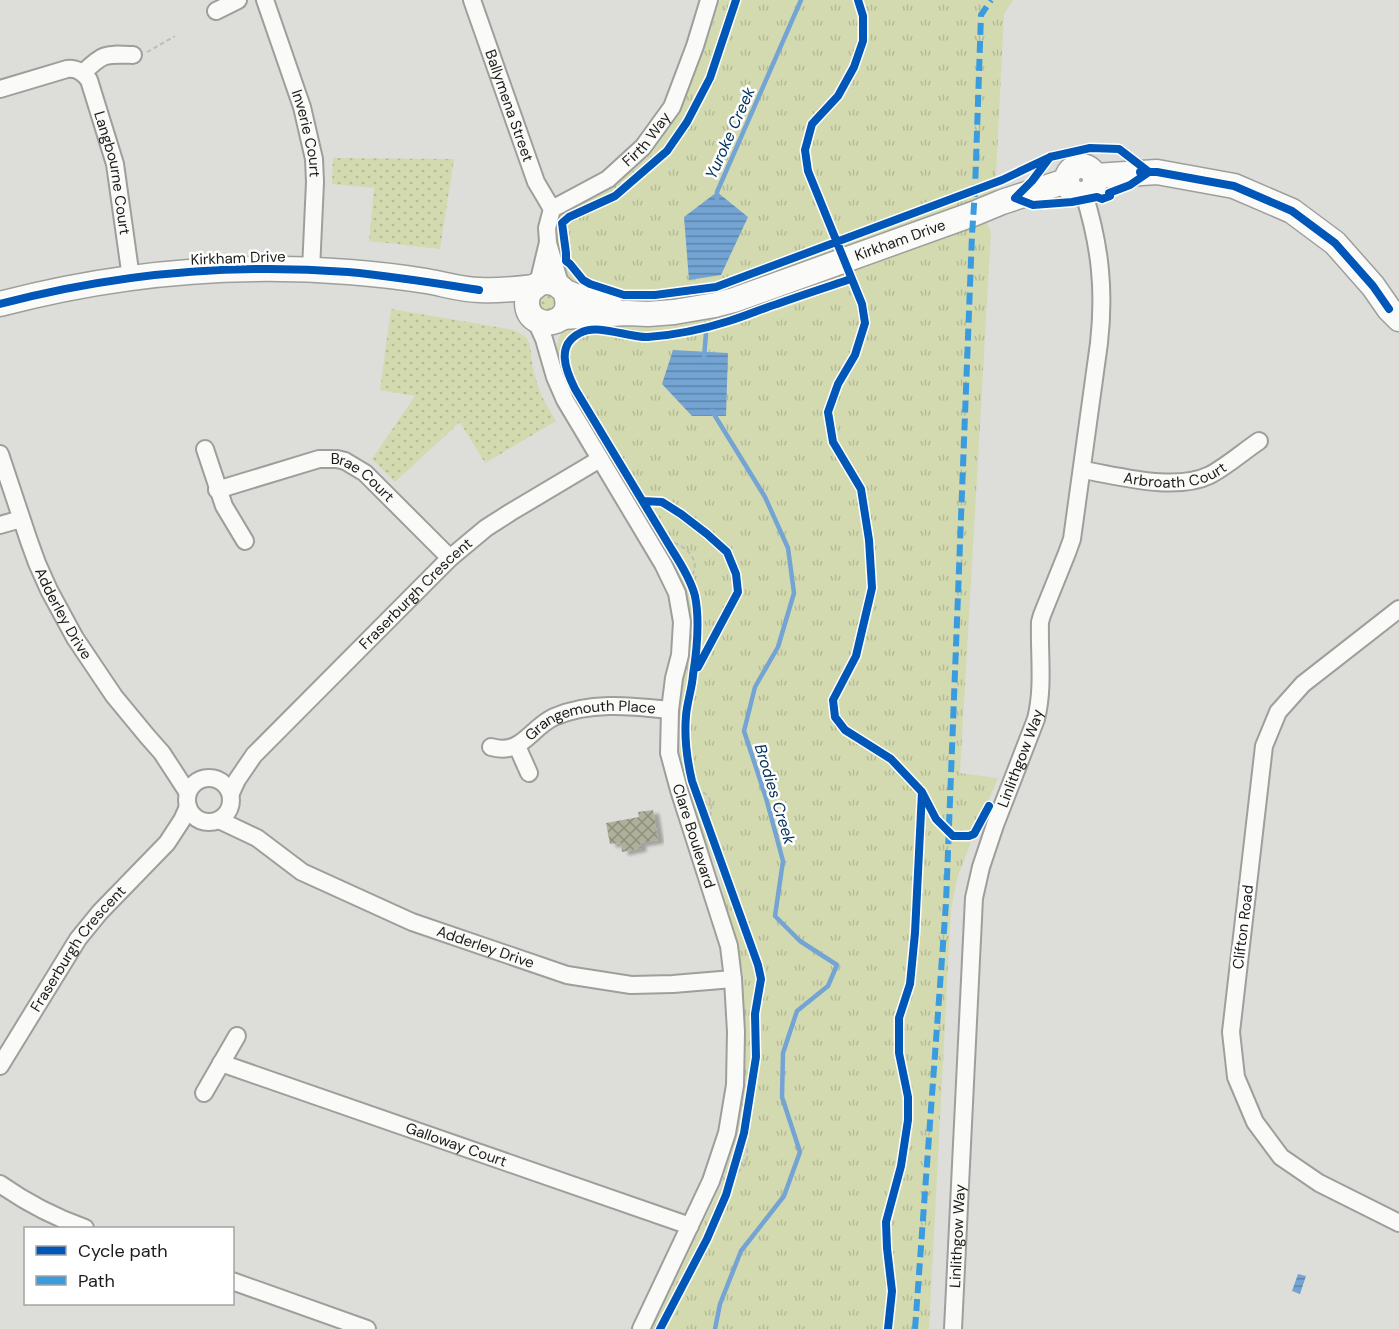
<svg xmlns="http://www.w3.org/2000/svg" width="1399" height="1329" viewBox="0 0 1399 1329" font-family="'DM Sans',sans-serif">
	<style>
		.grass { fill: url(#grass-dots) }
		.park { fill: url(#park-tufts) }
		.water { fill: url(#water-rules) }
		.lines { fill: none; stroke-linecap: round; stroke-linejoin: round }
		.stream { stroke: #73a4d3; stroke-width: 4.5 }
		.building { fill: url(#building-cross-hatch); filter: url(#shadow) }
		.street-casing { stroke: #9e9f9b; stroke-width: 20 }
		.secondary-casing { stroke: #9e9f9b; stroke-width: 27 }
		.path { stroke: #bcbdbc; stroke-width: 2; stroke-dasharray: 4.5 3; stroke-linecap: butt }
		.street { stroke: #fafaf9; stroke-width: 16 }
		.secondary { stroke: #fafaf9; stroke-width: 24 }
		.quiet { stroke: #3b9bdf; stroke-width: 6; stroke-dasharray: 12 6; stroke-linecap: butt }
		.cycleway-casing { stroke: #fff; stroke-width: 11 }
		.cycleway { stroke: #0057b8; stroke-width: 8 }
		.labels { text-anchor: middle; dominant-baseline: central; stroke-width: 5; stroke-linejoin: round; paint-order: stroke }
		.street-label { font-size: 15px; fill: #1b1c19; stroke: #fff }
		.water-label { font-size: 16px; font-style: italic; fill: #003360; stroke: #fff }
	</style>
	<defs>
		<pattern id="grass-dots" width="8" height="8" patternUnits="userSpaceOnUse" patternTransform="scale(1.5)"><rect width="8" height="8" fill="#d4daaf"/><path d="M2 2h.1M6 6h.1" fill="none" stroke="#b5ba96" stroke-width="1.8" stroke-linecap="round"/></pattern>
		<pattern id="park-tufts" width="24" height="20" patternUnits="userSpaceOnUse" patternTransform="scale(1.5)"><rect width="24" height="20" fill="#d4daaf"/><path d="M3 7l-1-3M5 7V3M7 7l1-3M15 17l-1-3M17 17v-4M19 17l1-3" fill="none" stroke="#b5ba96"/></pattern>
		<pattern id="water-rules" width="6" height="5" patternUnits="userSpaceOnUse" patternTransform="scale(1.5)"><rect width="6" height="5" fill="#73a4d3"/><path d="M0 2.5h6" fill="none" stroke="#5e85aa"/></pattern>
		<pattern id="building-cross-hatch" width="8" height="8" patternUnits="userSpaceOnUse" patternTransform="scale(1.5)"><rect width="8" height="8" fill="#aeb09a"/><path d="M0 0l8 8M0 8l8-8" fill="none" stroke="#8d8e7d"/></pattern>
		<filter id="shadow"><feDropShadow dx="6" dy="3.5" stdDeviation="1.5" flood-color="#0004"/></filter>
	</defs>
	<rect width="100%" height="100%" fill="#ddded9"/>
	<path class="grass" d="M333,158L454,159L440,249L369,241L374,188L332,184Z
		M550,293L557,299L554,311H544C539,306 538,302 541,296Z
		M391,309L514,330L526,337L530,345L533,370L541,395L556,421L485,463L460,422L395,482L372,459L415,396L380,390Z"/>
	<path class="park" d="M720,0H1013L1004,14L995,196L709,300L644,305L600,300L567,280L559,268L555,232V222L560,212L629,171L659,140L671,125L680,107L711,30Z
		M984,218L991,232L960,773L998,778L974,834L957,879L951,910L929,1329H652L720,1188L730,1155L740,1114L744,1087L745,1049L743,974L718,871L692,810L678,757L675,717L688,633L564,386C558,360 549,343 570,322H645Z"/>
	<path class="water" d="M717,192L748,217L721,275L689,280L684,217Z
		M673,350L728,353L726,416H692L662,384Z
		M1298,1274L1306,1276L1300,1294L1292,1291Z"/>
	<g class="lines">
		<path class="stream" d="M717,199V192L801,0
			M704,358L706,333
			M712,411L765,497L788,548L794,593L778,647L755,687L744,731L766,798L783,861L775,916L800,941L837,965L828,986L797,1011L783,1053L782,1097L800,1152L784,1196L741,1251L720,1304L715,1329"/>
	</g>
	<path class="building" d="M653,810L658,840L640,843L641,848L622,852L621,843L610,844L606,823L639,817L638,812Z"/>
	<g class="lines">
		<defs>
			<g id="street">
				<path id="s1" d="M265,0L302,107L314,159L315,182L311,270"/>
				<path id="s2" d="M472,0L536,182L552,209"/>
				<path d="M216,11L238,0"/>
				<path d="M83,73C103,53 105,54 133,55"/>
				<path id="s3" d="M0,89L67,69C77,68 83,72 89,80L115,164L131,278"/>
				<path d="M548,243L561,287"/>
				<path id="s4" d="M538,284L548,242L547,228L552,209L608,179L643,147L672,107L695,46L709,0"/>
				<path id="s5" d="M535,319L544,339L555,377L565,400L663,564L677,593L682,622L680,655L674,678L670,710L669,753L679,790L729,946L733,979L736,1032L735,1085L727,1133L711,1181L641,1329"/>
				<path d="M205,449L224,506L245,541"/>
				<path id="s6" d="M0,454L29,541L37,563L49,590L75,638L114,696L147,736L162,753L188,793"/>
				<path id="s7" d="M1083,470C1120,476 1175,492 1210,475C1227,466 1244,451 1259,441"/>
				<path id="s8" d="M217,490L319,459H337L345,461L365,473L450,558"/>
				<path d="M0,525L21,519"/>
				<path d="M1399,609L1303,684L1278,712L1264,746L1231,1032L1236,1077L1255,1122L1281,1157L1319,1183L1399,1223"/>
				<path d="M517,746L529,773"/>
				<path id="s9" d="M491,747C522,756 530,728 554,717C591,701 631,706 670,710"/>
				<circle cx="209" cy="800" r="22"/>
				<path id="s10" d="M231,793L237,780L254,755L450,558L486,528L511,512L600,459"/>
				<path id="s11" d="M219,820L257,838L302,872L412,922L567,975L631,985L673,984L733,979"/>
				<path id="s12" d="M221,1063L690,1226"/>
				<path id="s13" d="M0,1066L78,939L100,912L167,843L182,820L188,807"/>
				<path d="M204,1093L237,1036"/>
				<path d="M0,1184C27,1203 54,1217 85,1228"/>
				<path d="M232,1281L367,1329"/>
				<path id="s14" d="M953,1329L974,898L981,867L995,825L1036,719C1044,687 1039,655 1040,622L1042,615L1067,553L1072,539L1099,343C1105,290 1100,245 1084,194"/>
			</g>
			<g id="secondary">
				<circle cx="1081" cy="180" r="14"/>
				<path d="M1095,176L1157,172L1234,186L1292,211L1335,243L1373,286L1389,309L1399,319"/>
				<path d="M565,292C579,327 528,334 527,303C527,297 530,290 535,286C540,283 547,281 553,283C560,285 563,291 568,293C583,299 598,304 613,309"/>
				<path d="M0,304C113,274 232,263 349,272C375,274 401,277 426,281C444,284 462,290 480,290C499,291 517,289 535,287"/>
				<path id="s15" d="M562,317L627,313L648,314L674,312L715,305L734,300L973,214L1002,202L1066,181"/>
			</g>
		</defs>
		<use href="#street" class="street-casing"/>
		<use href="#secondary" class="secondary-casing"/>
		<path class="path" d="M147,52L175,36
			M667,541C680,543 699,555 694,571C693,575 690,577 689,580
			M696,790C715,793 713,811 707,825
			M732,1177C749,1164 751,1156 743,1136
			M663,1323L666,1329"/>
		<use href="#street" class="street"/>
		<use href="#secondary" class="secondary"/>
		<path class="quiet" d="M915,1329L946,903L972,235L975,190L981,15L991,0"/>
		<defs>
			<path id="cycleway" d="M736,0L710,78L687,122L667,151L615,196L569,217L562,223L566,253V261L570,264L583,280L590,284L624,295H655L716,287L1002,180L1050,157L1090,148L1119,149L1149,172L1130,185L1109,193L1110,196L1102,199L1097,197L1072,202L1033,205L1015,198L1032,181L1050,157
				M858,0L863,16V41L854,67L838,96L812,124L805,150L808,171L862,304L865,323L855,355L838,384L828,412L833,442L861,489L869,540L872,588L856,656L833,700L835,717L845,730L891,759L922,792L915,933L910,984L899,1018V1053L908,1097V1120L901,1166L886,1222L887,1248L892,1291L888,1329
				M1140,172H1157L1234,186L1292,211L1335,243L1373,286L1389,309
				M0,304C113,274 231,263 348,272C392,276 435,283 479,290
				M643,501L662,502L681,514L707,534L727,552L736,574L738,592L698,667
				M922,792L936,819L953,836H969L974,834L989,806
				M660,1329L707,1239L726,1195L744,1133L756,1057L755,1014L761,979L758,965L692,781C687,760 684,739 686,716C687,702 692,689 693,675C697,650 700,621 695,596C691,580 681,564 672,550L575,389C565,369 556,345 580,333C598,323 629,338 648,337C675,335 704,329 729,321C746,316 761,309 777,304C802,295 827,287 851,279"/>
		</defs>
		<use href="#cycleway" class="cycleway-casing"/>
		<use href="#cycleway" class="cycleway"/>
	</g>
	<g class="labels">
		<g class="street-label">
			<text stroke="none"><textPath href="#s2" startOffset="112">Ballymena Street</textPath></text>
			<text stroke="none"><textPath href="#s1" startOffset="140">Inverie Court</textPath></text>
			<text stroke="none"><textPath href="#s4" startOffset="196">Firth Way</textPath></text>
			<text stroke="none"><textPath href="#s3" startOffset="192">Langbourne Court</textPath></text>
			<text stroke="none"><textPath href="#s15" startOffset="350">Kirkham Drive</textPath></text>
			<text transform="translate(238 258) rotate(-2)">Kirkham Drive</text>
			<text stroke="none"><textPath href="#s7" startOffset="94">Arbroath Court</textPath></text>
			<text stroke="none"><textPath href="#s8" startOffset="156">Brae Court</textPath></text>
			<text stroke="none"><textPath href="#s10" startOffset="273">Fraserburgh Crescent</textPath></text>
			<text stroke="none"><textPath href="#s6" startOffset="172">Adderley Drive</textPath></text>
			<text stroke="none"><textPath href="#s9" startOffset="108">Grangemouth Place</textPath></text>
			<text stroke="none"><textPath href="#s14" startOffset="579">Linlithgow Way</textPath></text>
			<text stroke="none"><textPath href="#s5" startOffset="558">Clare Boulevard</textPath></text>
			<text transform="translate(1243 927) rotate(-83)">Clifton Road</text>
			<text stroke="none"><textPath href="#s11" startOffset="297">Adderley Drive</textPath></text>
			<text stroke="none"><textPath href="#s13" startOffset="141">Fraserburgh Crescent</textPath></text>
			<text stroke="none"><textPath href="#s12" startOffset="249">Galloway Court</textPath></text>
			<text stroke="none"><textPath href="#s14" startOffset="93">Linlithgow Way</textPath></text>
		</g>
		<g class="water-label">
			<text transform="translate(730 133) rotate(-66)">Yuroke Creek</text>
			<text transform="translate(775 794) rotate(73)">Brodies Creek</text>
		</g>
	</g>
	<rect x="24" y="1227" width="210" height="78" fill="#ffffff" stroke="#a4a4a3" stroke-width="1.5"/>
	<rect x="36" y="1246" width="30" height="9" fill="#0057b8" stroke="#a4a4a3" stroke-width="1.5"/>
	<text x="78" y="1257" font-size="18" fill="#1b1c19">Cycle path</text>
	<rect x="36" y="1276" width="30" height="9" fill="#3b9bdf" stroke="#a4a4a3" stroke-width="1.5"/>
	<text x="78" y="1287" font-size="18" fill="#1b1c19">Path</text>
</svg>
